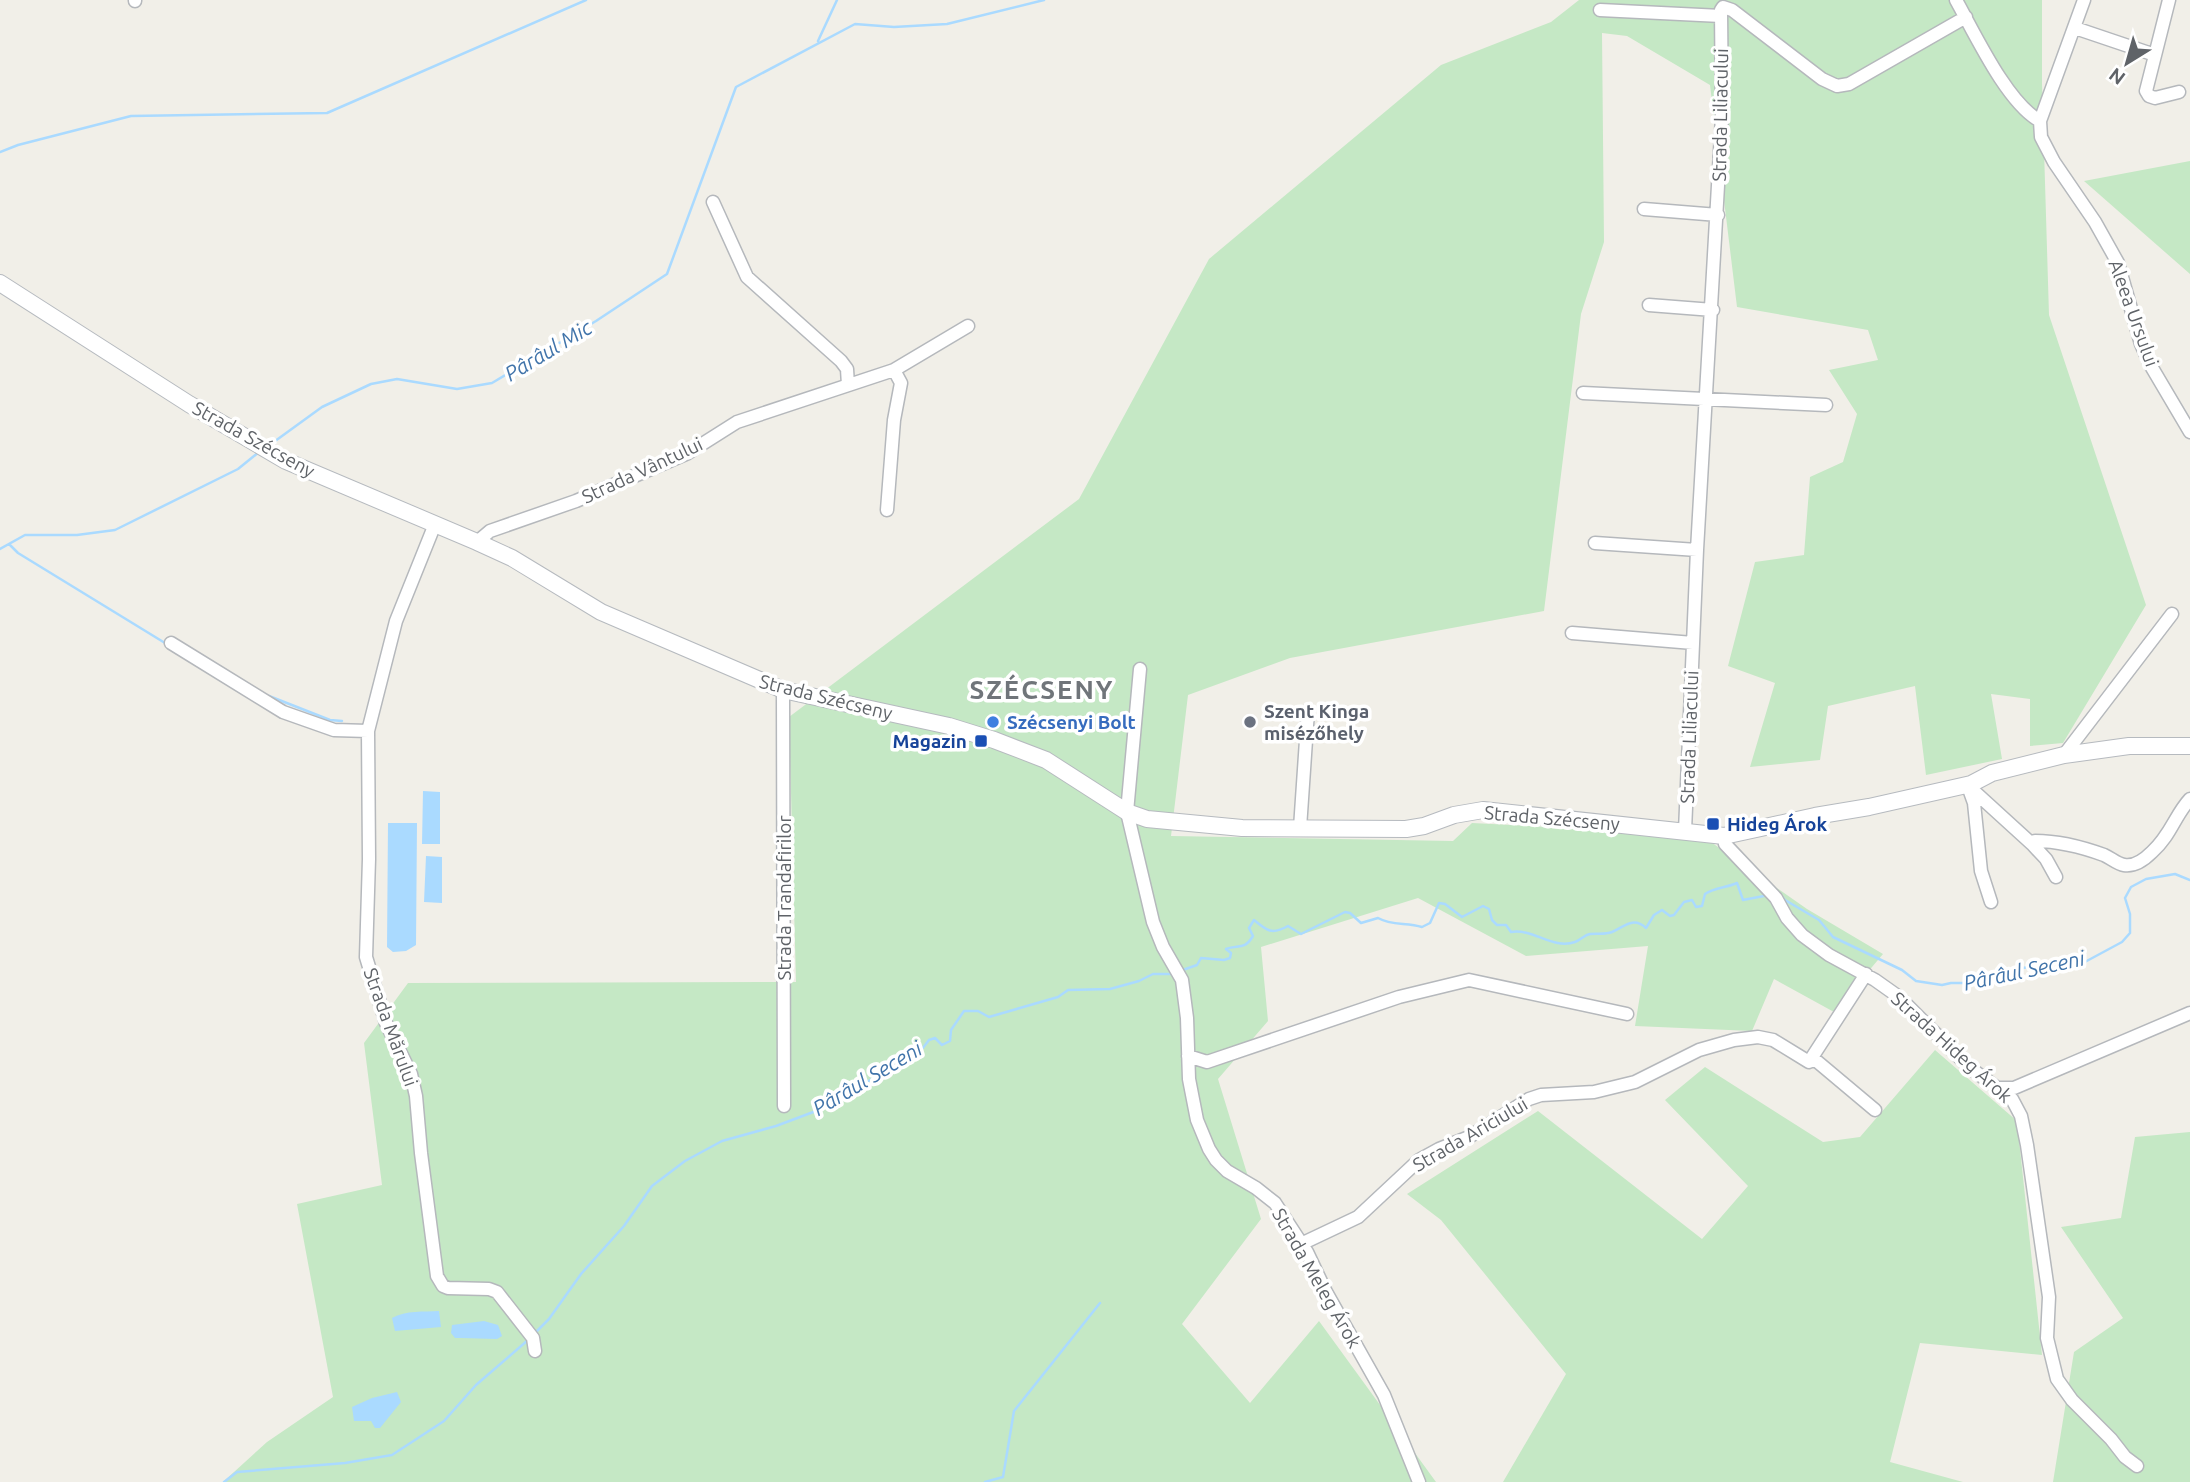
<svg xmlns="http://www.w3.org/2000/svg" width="2190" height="1482" viewBox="0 0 2190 1482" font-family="Ubuntu,sans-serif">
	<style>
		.green { fill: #c5e8c5 }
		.water { fill: #aadaff }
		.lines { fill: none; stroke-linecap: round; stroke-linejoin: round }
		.stream { stroke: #aadaff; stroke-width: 2.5 }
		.street-casing { stroke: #b5b8bc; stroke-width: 15 }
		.secondary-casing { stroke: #b6babf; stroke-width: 18 }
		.street { stroke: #fff; stroke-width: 12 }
		.secondary { stroke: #fff; stroke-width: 16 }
		.shop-dot { fill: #3f7fe0; stroke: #fff; stroke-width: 2.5 }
		.worship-dot { fill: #6b7280; stroke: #fff; stroke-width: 2.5 }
		.transit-dot { fill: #1a4fb4; stroke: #fff; stroke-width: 2.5 }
		.labels { text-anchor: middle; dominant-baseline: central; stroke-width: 7; stroke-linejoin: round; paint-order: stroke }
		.street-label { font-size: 19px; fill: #5f6368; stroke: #fff }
		.worship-label { font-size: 19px; font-weight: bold; fill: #5b616d; stroke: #fff; text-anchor: start }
		.shop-label { font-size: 19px; font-weight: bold; fill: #366cbe; stroke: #fff; text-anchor: start }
		.transit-label { font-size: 19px; font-weight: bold; fill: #164399; stroke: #fff; text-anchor: end }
		.water-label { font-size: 21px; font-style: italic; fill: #4174aa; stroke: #fff }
		.district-label { font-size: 26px; font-weight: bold; letter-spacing: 2px; fill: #70757a; stroke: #fff }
	</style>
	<rect width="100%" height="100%" fill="#f1efe8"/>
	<path class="green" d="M1579,0H2042V83L2049,315L2146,605L2063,743L2030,746V699L1991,694L2002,759L1926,775L1915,686L1828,706L1820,760L1750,767L1775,683L1728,666L1755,562L1804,555L1810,477L1843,462L1857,414L1829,370L1878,360L1868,330L1737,307L1710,85L1627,36L1602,33L1604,242L1581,314L1544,611L1290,658L1188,695L1171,836L1453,841L1472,823L1588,829L1708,840L1807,909L1883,954L1834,1012L1774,979L1752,1031L1635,1026L1648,946L1526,956L1418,898L1261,947L1268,1021L1218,1079L1261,1219L1182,1324L1250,1403L1319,1321L1436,1482H223L267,1442L333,1397L297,1204L382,1185L364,1043L408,983L796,982L789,717L1079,499L1209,259L1441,65L1551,22Z
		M2190,161V274L2084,181Z
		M1935,1050L2017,1121L2042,1355L1920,1343L1890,1462L1963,1482H1503L1566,1374L1441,1220L1407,1194L1538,1111L1702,1239L1748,1186L1665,1100L1705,1067L1823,1142L1860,1137Z
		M2190,1132V1482H2053L2074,1352L2123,1318L2061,1227L2121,1218L2135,1137Z"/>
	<path class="water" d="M423,791L440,792V844H422Z
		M388,823H417L416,945L406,951L393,952L387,947Z
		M426,856L442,857V903L424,902Z
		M439,1311L441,1327L395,1331L392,1318C406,1310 424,1312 439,1311Z
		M484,1321L498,1325L502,1336L497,1339L460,1338H455L451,1333L452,1325Z
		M397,1392L401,1402L380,1428H375L371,1421H354L352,1407L372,1398Z"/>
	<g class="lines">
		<path class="stream" d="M818,41L837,0
			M0,152L18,145L131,116L327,113L586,0
			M271,444L322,407L371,384L397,379L457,389L492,383L596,321L667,274L736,87L855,24L894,27L947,24L1044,0
			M9,544L18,553L165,643
			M0,549L25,535H77L115,530L238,469L259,452
			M269,696L330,720L342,721
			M1777,891L1785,900L1819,920L1833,937L1902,970L1916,981L1942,985L1951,983H1983L2006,972L2054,961L2067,964L2083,963L2122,942L2130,933V914L2125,898L2131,887L2146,879L2175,874L2190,880
			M1180,971L1197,965L1201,958L1224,960L1230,958L1231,953L1226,949C1238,944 1244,951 1253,936L1249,928L1254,920C1267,931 1272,935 1288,926L1301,934L1345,912L1350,913L1361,923L1378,918C1392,926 1407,922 1422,927L1430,923L1439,903L1445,904L1462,917L1483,906L1489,909L1492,920L1497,925H1506L1511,932C1533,928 1553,950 1575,942C1581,940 1584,935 1590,934C1598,933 1604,935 1612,932C1624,927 1633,916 1646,928L1654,915L1662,910L1670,916L1674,915L1684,902L1692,900L1696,907L1702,906L1705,894C1715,887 1726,888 1737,883L1743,900L1769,895
			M535,1333L549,1319L581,1274L624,1226L652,1186L685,1161L722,1141L776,1126L816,1111L847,1088L862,1085L922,1049L929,1040L935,1038L942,1045L950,1041L951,1030L964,1011H978L989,1017L1058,997L1068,990L1110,989L1139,981L1153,974H1174
			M224,1482L237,1472L345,1463L392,1455L444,1421L476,1385L528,1340
			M985,1482L1003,1477L1014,1411L1100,1303"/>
		<defs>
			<path id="street" d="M1956,0C1975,34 2007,103 2040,121
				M2084,0L2040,121L2041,137L2054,162L2095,222L2118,263L2141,344L2151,366L2190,432
				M2169,0L2146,91L2149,96L2155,98L2179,92
				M135,1V0
				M1600,10L1721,16
				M2075,28L2155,55
				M713,202L747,277L841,361L847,369L848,385
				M1644,209L1718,215
				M1649,305L1713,310
				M1583,393L1826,405
				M887,510L894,420L901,383L894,370
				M435,524L396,621L368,731L369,859L366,957L386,1023L411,1074L416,1096L421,1153L437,1276L443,1286L448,1288L489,1289L497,1292L533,1338L535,1351
				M477,542L490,531L576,501L688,453L737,422L894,370L968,326
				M1595,543L1697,550
				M1572,633L1693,643
				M171,643L283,712L334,730L368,731
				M1140,669L1127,812L1153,922L1163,947L1182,980L1187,1018L1189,1079L1197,1120L1209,1149L1216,1160L1227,1171L1256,1188L1275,1203L1307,1252L1326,1292L1384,1395L1419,1482
				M783,690L784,1106
				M2064,755L2172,614
				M1969,789L1974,803L1981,871L1991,902
				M1969,790L1976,793L2032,844L2035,841C2059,841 2082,847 2104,855C2111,858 2117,864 2124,865C2135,867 2145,859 2152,852C2171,835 2175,815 2190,799
				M1300,828L1308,711
				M1685,831L1697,550L1722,116L1721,10L1723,7L1732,10L1822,79L1837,86L1849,84L1966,17
				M1724,836L1725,844L1776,898L1787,918L1802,935L1829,955L1875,980L1899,997L1969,1067L2012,1099L2021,1116L2027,1145L2049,1297L2047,1338L2057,1379L2072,1400L2111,1439L2125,1457L2137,1466
				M2032,844L2046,859L2056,877
				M1188,1056L1207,1062L1399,997L1469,980L1627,1014
				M1813,1058L1875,1110
				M1999,1088H2014L2190,1013
				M1301,1244L1358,1217L1419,1160L1439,1149L1469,1137L1529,1099L1541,1095L1594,1092L1635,1082L1699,1050L1734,1040L1758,1037L1773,1040L1809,1062L1866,974"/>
			<path id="secondary" d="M0,283L189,404L286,461L477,542L512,558L601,612L783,690L949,726L994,740L1046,760L1127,812L1147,819L1242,828L1406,829L1424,826L1454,815L1483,810L1724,836L1815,816L1869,807L1971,784L1992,773L2064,755L2129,746H2190"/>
		</defs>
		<use href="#street" class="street-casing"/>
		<use href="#secondary" class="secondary-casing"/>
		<use href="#street" class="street"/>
		<use href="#secondary" class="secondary"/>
	</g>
	<circle class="shop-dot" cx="993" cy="722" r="7"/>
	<circle class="worship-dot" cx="1250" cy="722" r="7"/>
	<g class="transit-dot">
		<rect x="974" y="734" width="14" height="14" rx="3.5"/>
		<rect x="1706" y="817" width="14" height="14" rx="3.5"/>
	</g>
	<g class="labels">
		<g class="street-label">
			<text transform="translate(1720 115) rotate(-89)">Strada Liliacului</text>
			<text transform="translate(2134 313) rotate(70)">Aleea Ursului</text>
			<text transform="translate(254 439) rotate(29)">Strada Szécseny</text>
			<text transform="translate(642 470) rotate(-25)">Strada Vântului</text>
			<text transform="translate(826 697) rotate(14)">Strada Szécseny</text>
			<text transform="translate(1689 737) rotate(-88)">Strada Liliacului</text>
			<text transform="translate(1552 818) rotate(5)">Strada Szécseny</text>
			<text transform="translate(784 898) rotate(-90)">Strada Trandafirilor</text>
			<text transform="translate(391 1027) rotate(70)">Strada Mărului</text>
			<text transform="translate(1952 1047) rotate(42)">Strada Hideg Árok</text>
			<text transform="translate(1470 1134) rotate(-30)">Strada Ariciului</text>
			<text transform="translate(1317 1278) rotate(60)">Strada Meleg Árok</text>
		</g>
		<g class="worship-label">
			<text x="1264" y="711">Szent Kinga<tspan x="1264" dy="22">misézőhely</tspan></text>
		</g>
		<g class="shop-label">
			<text x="1007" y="722">Szécsenyi Bolt</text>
		</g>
		<g class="transit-label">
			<text x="967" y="741">Magazin</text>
			<text x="1727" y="824" text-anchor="start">Hideg Árok</text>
		</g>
		<g class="water-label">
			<text transform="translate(548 350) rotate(-31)">Pârâul Mic</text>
			<text transform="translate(2024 970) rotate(-12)">Pârâul Seceni</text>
			<text transform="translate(867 1078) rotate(-31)">Pârâul Seceni</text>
		</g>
		<g class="district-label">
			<text x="1042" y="689">SZÉCSENY</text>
		</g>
	</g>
	<g transform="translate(2127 63) rotate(217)" stroke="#ffffff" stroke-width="5" paint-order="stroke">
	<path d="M0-5L12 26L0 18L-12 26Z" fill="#5f6368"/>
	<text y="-10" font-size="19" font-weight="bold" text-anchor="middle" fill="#5f6368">N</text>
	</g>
</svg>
